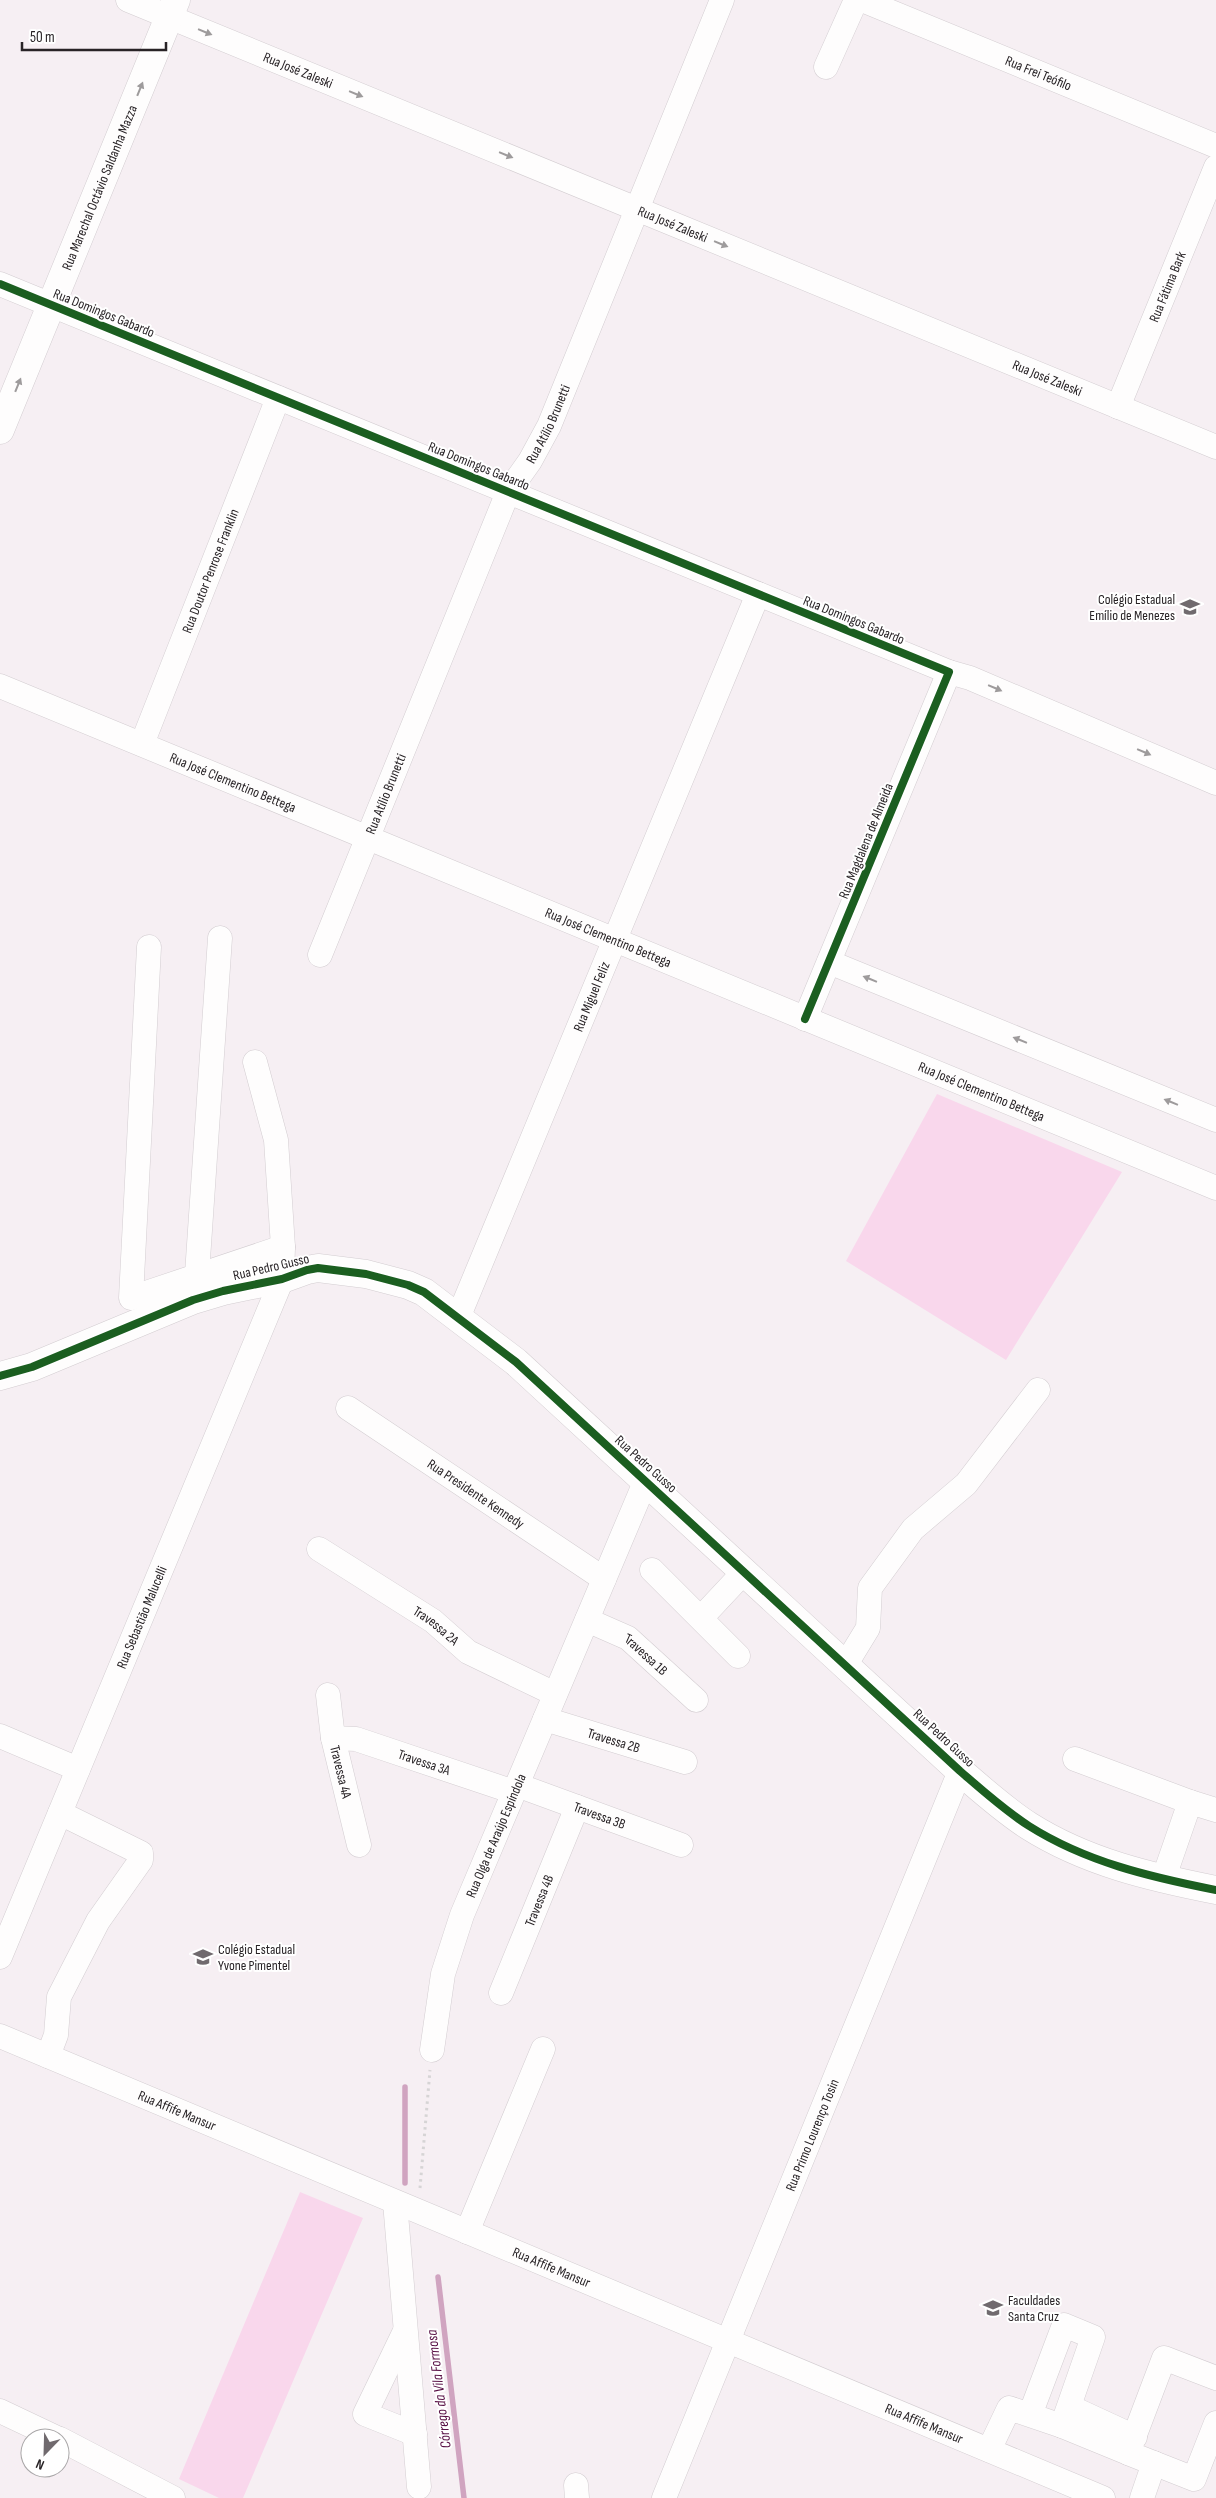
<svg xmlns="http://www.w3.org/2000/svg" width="1216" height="2498" viewBox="0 0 1216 2498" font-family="'Sofia Sans Condensed',sans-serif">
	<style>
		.green { fill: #f9d7ec }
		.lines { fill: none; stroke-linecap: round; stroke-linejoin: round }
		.stream { stroke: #d0a4c0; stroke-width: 5.5 }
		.minor-casing { stroke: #d3cdd1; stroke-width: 25 }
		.major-casing { stroke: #d3cdd1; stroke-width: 29 }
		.path { stroke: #d6d4d5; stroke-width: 3; stroke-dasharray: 2.5 4; stroke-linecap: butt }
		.minor { stroke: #fefdfd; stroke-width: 24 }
		.major { stroke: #fefdfd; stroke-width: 28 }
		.cycleway-casing { stroke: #fff; stroke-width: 11 }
		.cycleway { stroke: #1b5e20; stroke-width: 8 }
		.oneway { fill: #9e9b9c }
		.labels { text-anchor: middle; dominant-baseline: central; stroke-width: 4; stroke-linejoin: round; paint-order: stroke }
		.street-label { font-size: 14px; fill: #282326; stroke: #fff }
		.poi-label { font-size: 14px; fill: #282326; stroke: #fff; text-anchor: start }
		.water-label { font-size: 15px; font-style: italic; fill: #570f44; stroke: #fff }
	</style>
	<rect width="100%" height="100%" fill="#f6eff3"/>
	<path class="green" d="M937,1094L1122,1172L1006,1360L846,1261Z
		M300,2192L363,2218L243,2498H219L179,2479Z"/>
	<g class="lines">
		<path class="stream" d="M405,2183V2087
			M438,2277L464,2498"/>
		<defs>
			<g id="minor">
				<path id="s1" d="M128,0L1216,447"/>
				<path id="s2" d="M862,0L1216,146"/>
				<path d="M826,67L856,0"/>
				<path d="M0,284L949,672L970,678L1216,783"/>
				<path id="s3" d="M1118,407L1216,167"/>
				<path id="s4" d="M0,686L1216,1188"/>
				<path id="s5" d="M142,744L278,398"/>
				<path d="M149,947L131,1298L283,1247"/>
				<path id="s6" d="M320,955L508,492L530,461L549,426L722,0"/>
				<path d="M829,962L1216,1120"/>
				<path d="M805,1019L949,672"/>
				<path d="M197,1274L220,938"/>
				<path id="s7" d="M458,1318L758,594"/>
				<path id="s8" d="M348,1408L604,1579"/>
				<path id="s9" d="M319,1549L433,1621L468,1652L555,1694"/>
				<path d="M652,1570L738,1656"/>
				<path d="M701,1618L745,1571"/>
				<path id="s10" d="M587,1620L628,1638L696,1700"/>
				<path d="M846,1664L868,1628L870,1588L913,1529L966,1484L1038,1390"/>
				<path id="s11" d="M328,1695L333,1738L359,1845"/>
				<path id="s12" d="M545,1719L685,1762"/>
				<path d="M0,1736L78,1769"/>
				<path id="s13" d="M333,1738L356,1739L514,1792"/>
				<path d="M1075,1759L1190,1802"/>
				<path id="s14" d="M517,1785L681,1845"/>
				<path d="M1163,1880L1190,1802L1216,1810"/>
				<path id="s15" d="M0,1957L282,1279L283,1247L276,1140L255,1062"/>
				<path id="s16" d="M501,1993L577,1807"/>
				<path id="s17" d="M0,2036L1103,2498"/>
				<path id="s18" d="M432,2050L443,1974L462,1915L646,1480"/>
				<path d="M48,2056L56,2035L59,1997L98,1921L141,1860V1853L60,1813"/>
				<path d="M395,2202L419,2487"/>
				<path d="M467,2232L543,2049"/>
				<path d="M405,2331L365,2414L415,2434"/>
				<path d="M1216,2378L1164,2358L1128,2453L1194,2479L1216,2423"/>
				<path d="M1070,2407L1135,2437"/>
				<path d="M0,2411L57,2438"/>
				<path d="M1062,2426L1128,2453"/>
				<path d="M60,2439L173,2498"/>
				<path d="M989,2450L1009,2408L1062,2426L1093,2337L1064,2325L1030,2415"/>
				<path d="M576,2485L577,2498"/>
				<path id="s19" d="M664,2498L960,1771"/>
				<path d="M1142,2498L1154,2463"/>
			</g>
			<g id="major">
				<path id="s20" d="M0,430L176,0"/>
				<path d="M0,1376L32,1367L193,1300L223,1291L282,1279L307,1270L318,1268L366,1274L408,1285L424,1292L516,1362L960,1771C982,1790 1004,1810 1029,1826C1086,1862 1150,1877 1216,1890"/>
			</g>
		</defs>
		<use href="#minor" class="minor-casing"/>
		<use href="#major" class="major-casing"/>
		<path class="path" d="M420,2188L430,2070"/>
		<use href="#minor" class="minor"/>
		<use href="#major" class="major"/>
		<defs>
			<path id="cycleway" d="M0,284L949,672L805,1019
				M0,1376L32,1367L193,1300L223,1291L282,1279L307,1270L318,1268L366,1274L408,1285L424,1292L516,1362L960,1771C982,1790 1004,1810 1029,1826C1086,1862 1150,1877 1216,1890"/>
		</defs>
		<use href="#cycleway" class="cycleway-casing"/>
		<use href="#cycleway" class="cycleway"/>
	</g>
	<defs><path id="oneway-solid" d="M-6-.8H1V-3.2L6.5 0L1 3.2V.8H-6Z" transform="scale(1.25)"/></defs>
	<g class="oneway">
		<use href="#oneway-solid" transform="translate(205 32) rotate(22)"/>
		<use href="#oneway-solid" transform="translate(140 89) rotate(-68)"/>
		<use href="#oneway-solid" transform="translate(356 94) rotate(22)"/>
		<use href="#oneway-solid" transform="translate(506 155) rotate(22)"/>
		<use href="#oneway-solid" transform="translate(721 244) rotate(22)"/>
		<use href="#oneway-solid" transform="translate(18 385) rotate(-68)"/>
		<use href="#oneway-solid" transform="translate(995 688) rotate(23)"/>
		<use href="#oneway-solid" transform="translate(1144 752) rotate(23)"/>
		<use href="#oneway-solid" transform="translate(870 979) rotate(-158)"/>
		<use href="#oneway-solid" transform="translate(1020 1040) rotate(-158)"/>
		<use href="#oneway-solid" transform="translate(1171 1102) rotate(-158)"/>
	</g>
	<defs>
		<symbol id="school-bare" viewBox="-9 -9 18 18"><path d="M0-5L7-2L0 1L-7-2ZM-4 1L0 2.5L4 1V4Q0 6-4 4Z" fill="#706a6e" stroke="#fff" stroke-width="2.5" paint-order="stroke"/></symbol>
		<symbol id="university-bare" viewBox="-9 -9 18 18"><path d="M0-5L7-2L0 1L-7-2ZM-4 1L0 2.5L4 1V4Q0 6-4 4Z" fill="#706a6e" stroke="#fff" stroke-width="2.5" paint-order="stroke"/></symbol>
	</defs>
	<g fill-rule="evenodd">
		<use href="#school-bare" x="1176" y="593" width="28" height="28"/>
		<use href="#school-bare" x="189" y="1943" width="28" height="28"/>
		<use href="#university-bare" x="979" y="2294" width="28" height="28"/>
	</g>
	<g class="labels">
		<g class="street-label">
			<text stroke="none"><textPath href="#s1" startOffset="184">Rua José Zaleski</textPath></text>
			<text stroke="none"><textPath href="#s2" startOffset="191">Rua Frei Teófilo</textPath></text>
			<text stroke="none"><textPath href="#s20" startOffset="262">Rua Marechal Octávio Saldanha Mazza</textPath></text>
			<text stroke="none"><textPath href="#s1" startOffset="589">Rua José Zaleski</textPath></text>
			<text stroke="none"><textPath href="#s3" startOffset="130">Rua Fátima Bark</textPath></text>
			<text transform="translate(104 313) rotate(22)">Rua Domingos Gabardo</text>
			<text stroke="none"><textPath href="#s1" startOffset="994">Rua José Zaleski</textPath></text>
			<text stroke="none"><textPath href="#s6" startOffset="579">Rua Atílio Brunetti</textPath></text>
			<text transform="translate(479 466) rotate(22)">Rua Domingos Gabardo</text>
			<text stroke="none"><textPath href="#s5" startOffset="186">Rua Doutor Penrose Franklin</textPath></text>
			<text transform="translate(854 620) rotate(22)">Rua Domingos Gabardo</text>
			<text stroke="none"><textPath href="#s4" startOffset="252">Rua José Clementino Bettega</textPath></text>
			<text stroke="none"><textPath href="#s6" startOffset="174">Rua Atílio Brunetti</textPath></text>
			<text transform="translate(866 841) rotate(-68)">Rua Magdalena de Almeida</text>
			<text stroke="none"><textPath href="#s4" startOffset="658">Rua José Clementino Bettega</textPath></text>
			<text stroke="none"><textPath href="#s7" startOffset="348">Rua Miguel Feliz</textPath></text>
			<text stroke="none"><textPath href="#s4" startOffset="1062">Rua José Clementino Bettega</textPath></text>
			<text transform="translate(271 1267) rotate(-13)">Rua Pedro Gusso</text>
			<text transform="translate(646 1464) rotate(42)">Rua Pedro Gusso</text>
			<text stroke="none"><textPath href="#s8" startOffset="154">Rua Presidente Kennedy</textPath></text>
			<text stroke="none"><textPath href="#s15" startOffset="368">Rua Sebastião Malucelli</textPath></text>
			<text stroke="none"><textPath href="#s9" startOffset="140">Travessa 2A</textPath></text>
			<text stroke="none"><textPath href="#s10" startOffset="69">Travessa 1B</textPath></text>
			<text transform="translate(944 1738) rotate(43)">Rua Pedro Gusso</text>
			<text stroke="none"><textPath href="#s12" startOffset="72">Travessa 2B</textPath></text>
			<text stroke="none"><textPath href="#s13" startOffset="95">Travessa 3A</textPath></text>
			<text stroke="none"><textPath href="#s11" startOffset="78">Travessa 4A</textPath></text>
			<text stroke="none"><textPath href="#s14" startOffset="88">Travessa 3B</textPath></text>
			<text stroke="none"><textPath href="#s18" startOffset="225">Rua Olga de Araújo Espíndola</textPath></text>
			<text stroke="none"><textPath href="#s16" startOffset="100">Travessa 4B</textPath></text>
			<text stroke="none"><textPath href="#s17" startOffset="192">Rua Affife Mansur</textPath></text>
			<text stroke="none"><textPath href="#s19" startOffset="392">Rua Primo Lourenço Tosin</textPath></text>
			<text stroke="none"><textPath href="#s17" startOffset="598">Rua Affife Mansur</textPath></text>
			<text stroke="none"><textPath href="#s17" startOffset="1002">Rua Affife Mansur</textPath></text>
		</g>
		<g class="poi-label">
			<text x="1175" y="599" text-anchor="end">Colégio Estadual<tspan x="1175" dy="16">Emílio de Menezes</tspan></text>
			<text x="218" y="1949">Colégio Estadual<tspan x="218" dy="16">Yvone Pimentel</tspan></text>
			<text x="1008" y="2300">Faculdades<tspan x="1008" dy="16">Santa Cruz</tspan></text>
		</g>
		<g class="water-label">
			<text transform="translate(439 2389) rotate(-97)">Córrego da Vila Formosa</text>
		</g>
	</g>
	<g transform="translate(45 2453) rotate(203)"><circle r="24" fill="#ffffff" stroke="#a9a7a8"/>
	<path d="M0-4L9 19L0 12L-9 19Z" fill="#706a6e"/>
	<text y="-8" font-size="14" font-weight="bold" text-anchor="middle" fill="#282326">N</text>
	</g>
	<path d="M22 42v8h144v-8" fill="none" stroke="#282326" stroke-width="2.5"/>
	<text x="30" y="42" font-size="15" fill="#282326" stroke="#ffffff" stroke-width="4" paint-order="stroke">50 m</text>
</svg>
